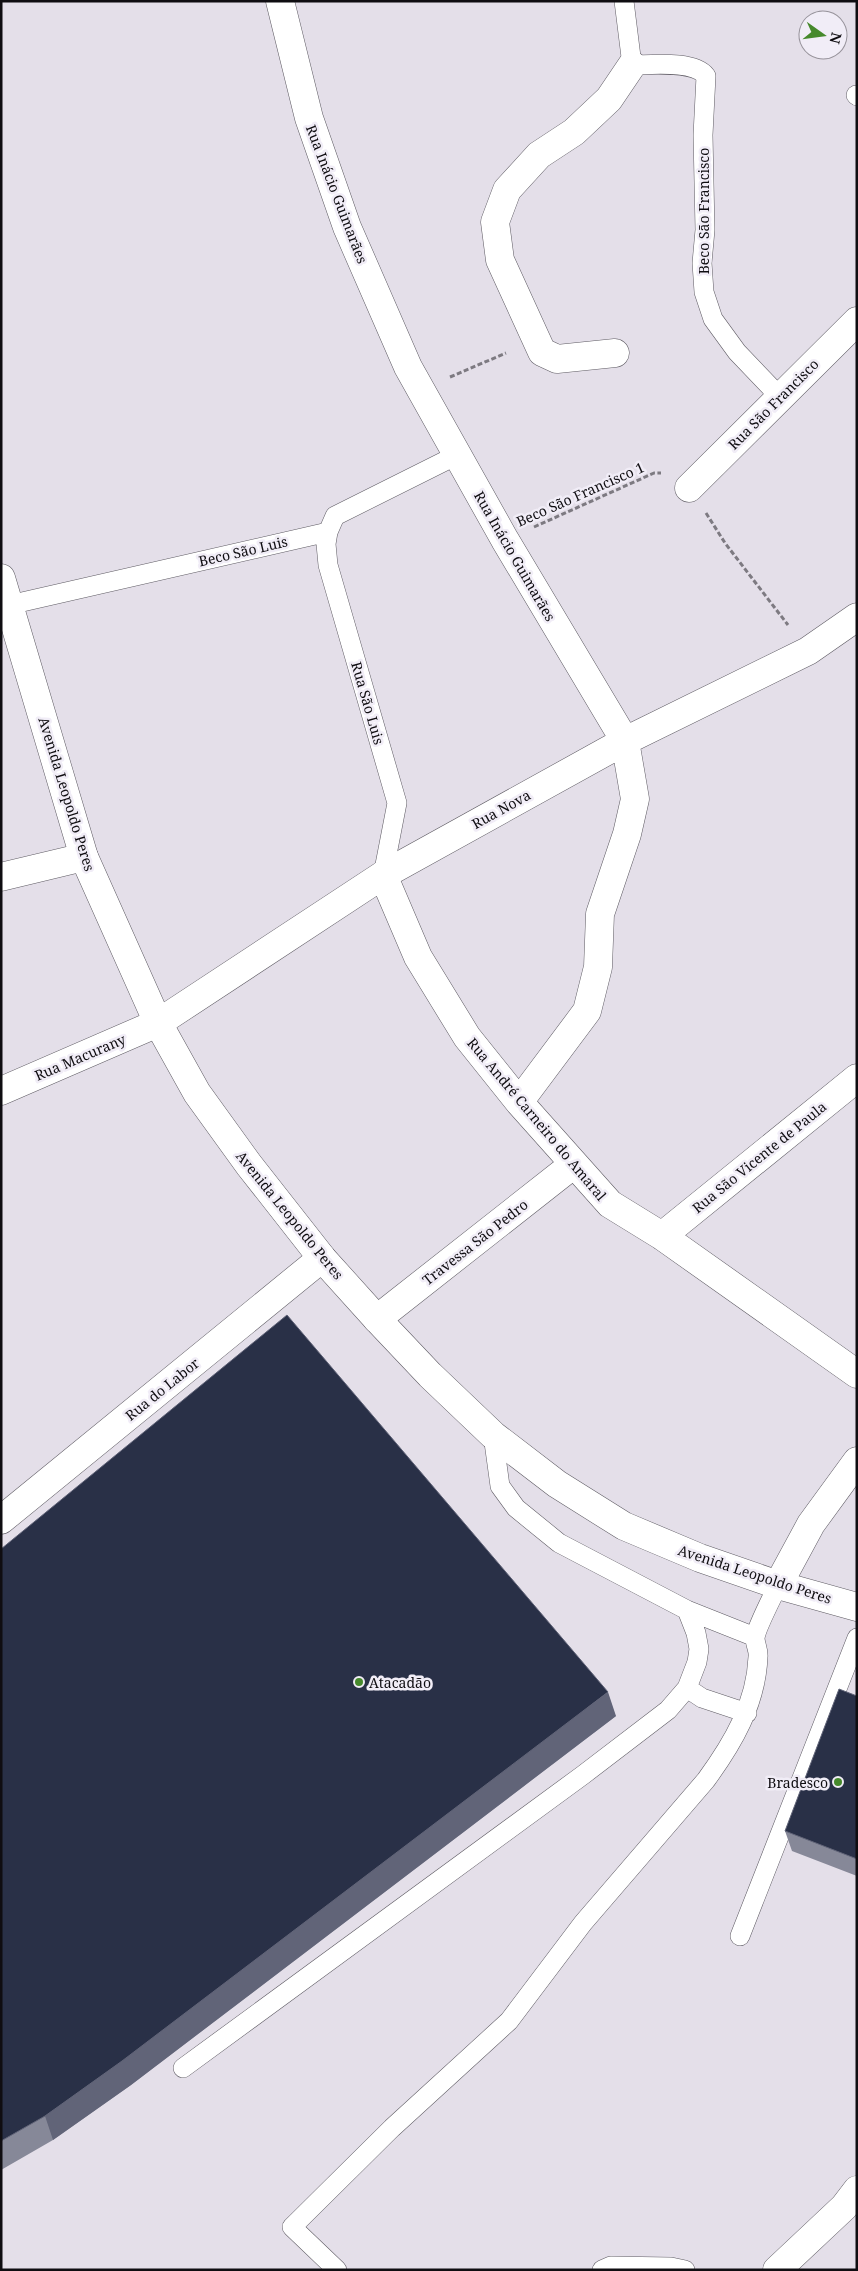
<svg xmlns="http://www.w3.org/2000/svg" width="858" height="2271" viewBox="0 0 858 2271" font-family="'Noto Serif',serif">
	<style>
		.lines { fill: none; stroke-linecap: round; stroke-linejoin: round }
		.service-casing { stroke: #5e5b63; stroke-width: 20 }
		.pedestrian-casing { stroke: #5e5b63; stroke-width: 29 }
		.minor-casing { stroke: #5e5b63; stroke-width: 29 }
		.tertiary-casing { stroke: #5e5b63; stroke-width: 29 }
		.path { stroke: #7d7a81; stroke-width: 3; stroke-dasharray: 5 2.5; stroke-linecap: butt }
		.service { stroke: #fff; stroke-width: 19 }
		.pedestrian { stroke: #fff; stroke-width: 28 }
		.minor { stroke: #fff; stroke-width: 28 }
		.tertiary { stroke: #fff; stroke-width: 28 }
		.wall { fill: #868898 }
		.shaded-wall { fill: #616478 }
		.building { fill: #293047; stroke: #616478 }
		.poi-dot { fill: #46892c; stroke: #f1edf7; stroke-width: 2 }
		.labels { text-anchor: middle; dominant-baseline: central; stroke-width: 5; stroke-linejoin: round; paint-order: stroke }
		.street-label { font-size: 14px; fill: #0f0d11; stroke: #f1edf7 }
		.poi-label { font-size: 14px; fill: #0f0d11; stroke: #f1edf7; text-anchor: start }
	</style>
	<rect width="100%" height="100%" fill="#e4dfe9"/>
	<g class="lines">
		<defs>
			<path id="service" d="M624,1L632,65C650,65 694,60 706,76L703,135L705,230L702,263L704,292L713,319L737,352L780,397
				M856,95L857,96
				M328,532L326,544L328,565L397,803L383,875
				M9,605L328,532L335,516L457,455
				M493,1435L500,1486L516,1508L559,1543L687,1610L755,1637
				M687,1688L702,1698L747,1713
				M740,1936L857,1638
				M183,2068L583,1775L668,1710L687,1688L697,1662L699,1649L696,1633L687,1610
				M337,2270L292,2227L392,2128L509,2021L583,1923L706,1780C733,1743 756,1704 758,1657C759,1651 755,1644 755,1638C756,1628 773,1596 778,1585
				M602,2270L611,2266L671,2267L685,2270"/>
			<path id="pedestrian" d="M615,353L557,359L542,352L500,260L495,222L507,190L539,155L574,132L609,99L632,65"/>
			<path id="minor" d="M280,1L309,118L347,227L408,367L505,540L625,741L635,799L627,834L600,914L598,967L587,1011L519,1102
				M689,488L857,321
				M383,875L418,957L467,1037L519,1102L610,1204L662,1236L857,1374
				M1,877L84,857
				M1,1091L158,1023L383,875L625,741L808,651L857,617
				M662,1236L857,1078
				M377,1319L574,1164
				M1,1520L322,1258
				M778,1585L811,1524L857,1461"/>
			<path id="tertiary" d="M1,578L84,857L158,1023L197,1093L249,1165L322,1258L377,1319L430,1375L493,1435L557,1484L624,1526L700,1558L778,1585L857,1607
				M777,2270L844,2207L857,2190"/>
		</defs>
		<use href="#service" class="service-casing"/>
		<use href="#pedestrian" class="pedestrian-casing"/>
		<use href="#minor" class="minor-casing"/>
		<use href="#tertiary" class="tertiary-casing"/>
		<path class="path" d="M450,377L506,353
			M706,513L725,543L788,625
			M534,527L654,473H661"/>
		<use href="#service" class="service"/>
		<use href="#pedestrian" class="pedestrian"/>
		<use href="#minor" class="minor"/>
		<use href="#tertiary" class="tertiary"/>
	</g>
	<path class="wall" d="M1,1549L616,1716L131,2085L53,2140L1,2170Z
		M857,1696V1876L792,1851L785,1831Z"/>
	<path class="shaded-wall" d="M608,1692L616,1716L131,2085L53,2140L45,2116Z"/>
	<path class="building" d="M287,1315L608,1692L122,2061L45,2116L1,2141V1549Z
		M839,1689L857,1696V1859L785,1831Z"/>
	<g class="poi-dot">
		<circle cx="359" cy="1682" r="5"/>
		<circle cx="838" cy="1782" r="5"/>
	</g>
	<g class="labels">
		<g class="street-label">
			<text transform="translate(337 194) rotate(69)">Rua Inácio Guimarães</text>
			<text transform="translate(703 211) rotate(-90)">Beco São Francisco</text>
			<text transform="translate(773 404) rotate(-45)">Rua São Francisco</text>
			<text transform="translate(580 494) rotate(-24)">Beco São Francisco 1</text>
			<text transform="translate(243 551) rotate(-13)">Beco São Luis</text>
			<text transform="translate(515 556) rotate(60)">Rua Inácio Guimarães</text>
			<text transform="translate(368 703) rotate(74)">Rua São Luis</text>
			<text transform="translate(67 794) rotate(73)">Avenida Leopoldo Peres</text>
			<text transform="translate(501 809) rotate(-29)">Rua Nova</text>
			<text transform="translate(80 1057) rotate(-23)">Rua Macurany</text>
			<text transform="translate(537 1119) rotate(50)">Rua André Carneiro do Amaral</text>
			<text transform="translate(759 1157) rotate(-39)">Rua São Vicente de Paula</text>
			<text transform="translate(290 1215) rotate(51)">Avenida Leopoldo Peres</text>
			<text transform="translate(475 1242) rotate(-38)">Travessa São Pedro</text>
			<text transform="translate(162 1389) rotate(-39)">Rua do Labor</text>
			<text transform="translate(755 1574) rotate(18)">Avenida Leopoldo Peres</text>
		</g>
		<g class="poi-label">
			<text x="369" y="1682">Atacadão</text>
			<text x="828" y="1782" text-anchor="end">Bradesco</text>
		</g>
	</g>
	<rect width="858" height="2271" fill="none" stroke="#0f0d11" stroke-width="5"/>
	<g transform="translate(823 35) rotate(104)"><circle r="24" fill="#f1edf7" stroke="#97939b"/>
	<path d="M0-4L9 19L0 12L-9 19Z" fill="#46892c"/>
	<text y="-8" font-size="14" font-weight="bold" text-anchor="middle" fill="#0f0d11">N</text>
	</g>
</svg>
